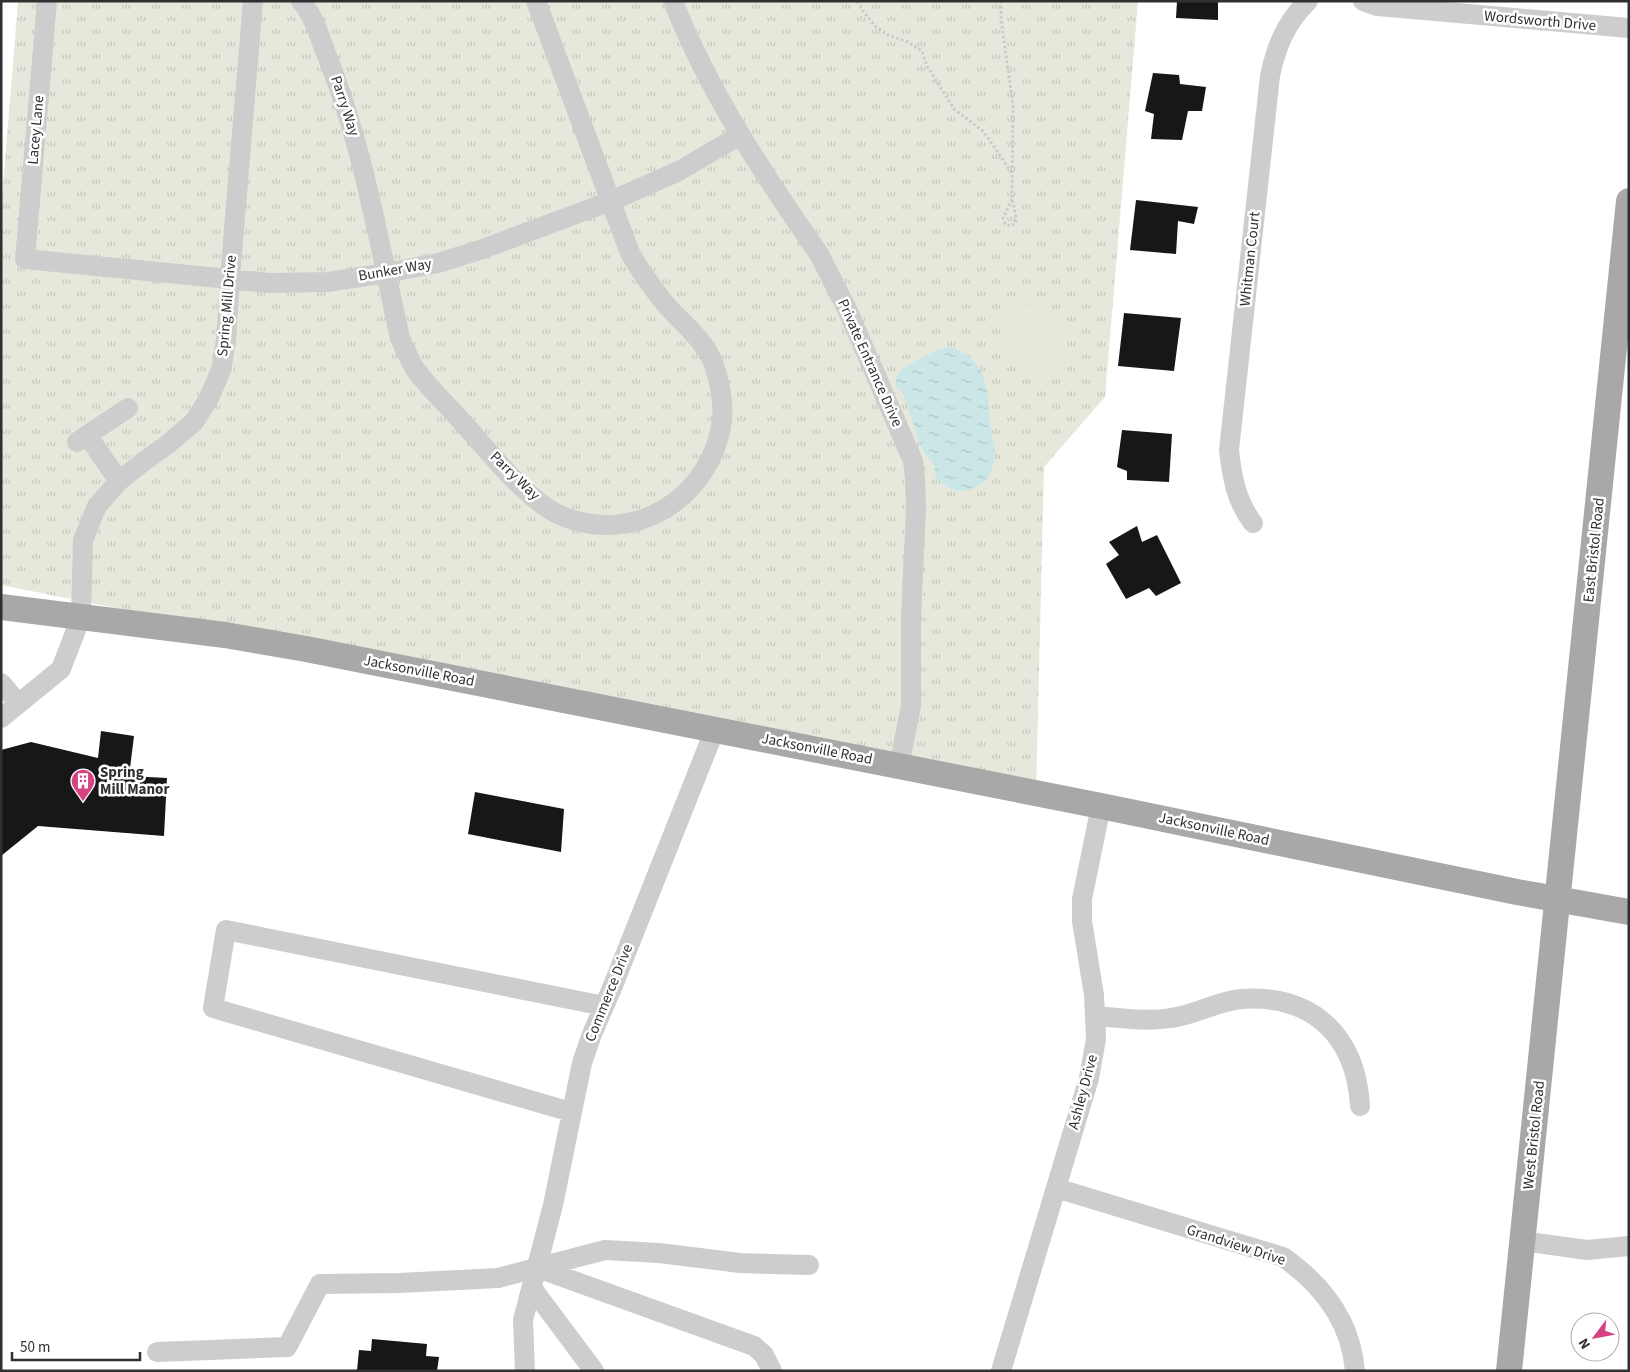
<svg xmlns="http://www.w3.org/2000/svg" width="1630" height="1372" viewBox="0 0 1630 1372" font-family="'Source Sans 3',sans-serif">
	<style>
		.grass { fill: url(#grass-tufts) }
		.pitch { fill: #e7e8dc }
		.water { fill: url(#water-ripples) }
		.building { fill: #171717 }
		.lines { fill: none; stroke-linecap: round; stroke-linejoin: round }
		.path { stroke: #cacaca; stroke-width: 3; stroke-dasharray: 2.5 2.5; stroke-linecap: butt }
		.minor { stroke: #cdcdcd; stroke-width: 20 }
		.major { stroke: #a8a8a8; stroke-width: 26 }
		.labels { text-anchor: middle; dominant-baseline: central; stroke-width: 5; stroke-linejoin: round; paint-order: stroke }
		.street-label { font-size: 15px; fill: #303030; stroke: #fff }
		.poi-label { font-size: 15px; font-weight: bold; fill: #303030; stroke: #fff; text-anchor: start }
	</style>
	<defs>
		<pattern id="grass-tufts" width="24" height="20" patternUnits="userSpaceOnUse" patternTransform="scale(1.25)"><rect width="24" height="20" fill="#e7e8dc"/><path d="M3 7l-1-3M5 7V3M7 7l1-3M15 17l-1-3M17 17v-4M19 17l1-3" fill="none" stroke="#c6c7bd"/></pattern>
		<pattern id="water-ripples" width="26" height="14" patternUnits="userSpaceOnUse" patternTransform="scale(1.25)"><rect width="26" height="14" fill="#cae6e7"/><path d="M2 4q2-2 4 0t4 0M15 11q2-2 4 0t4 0" fill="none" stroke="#aec6c6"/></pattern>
	</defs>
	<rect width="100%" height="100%" fill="#fff"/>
	<path class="grass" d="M18,1H1138L1105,397L1044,467L1036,793L1,585V210Z"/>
	<path class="pitch" d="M1023,305H1035L1038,306C1044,311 1051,316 1055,322C1084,361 1029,404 1005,343C1001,332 998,321 1006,310Z"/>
	<path class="water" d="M950,347C991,360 987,393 991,429C992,444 998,449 993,466C985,492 954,501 937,477C934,473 935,470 934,466C932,460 924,454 921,447C914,429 910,411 903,393L897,388L895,381C899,368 909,365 921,358C934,352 935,350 950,347Z"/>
	<path class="building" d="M1177,1H1218V20L1176,18Z
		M1153,73L1179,75L1180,84L1206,87L1202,111H1188L1182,140L1151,139L1154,114L1145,111Z
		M1136,200L1198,207L1194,224L1178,221L1176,254L1130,250Z
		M1124,313L1181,318L1174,371L1118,366Z
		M1122,430L1172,434L1169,482L1127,480V471L1117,467Z
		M1137,526L1142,542L1157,535L1181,583L1156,596L1149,588L1126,599L1106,564L1119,555L1109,542Z
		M101,731L134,736L129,776L167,778L164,836L38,826L1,856V750L31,742L98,758Z
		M475,792L564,809L561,852L468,834Z
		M372,1339L427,1344L426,1356L439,1357L437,1371H357L359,1350L371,1351Z"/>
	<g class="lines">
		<path class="path" d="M858,1L863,11L875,26L888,35L908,42L922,51L927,66L954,109L984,132L1012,173
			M1001,1V19L1013,105L1012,199L1016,217L1015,224L1010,226L1005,224L1003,218L1012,199"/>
		<path class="minor" d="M47,1L25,259L270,283L328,282L386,273L438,263L480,250L611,201L679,171L740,135
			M301,1C314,16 320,38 327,56C363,146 379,243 400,338C405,348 409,359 415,369C429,388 447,405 463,423C488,450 528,502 562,516C635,546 711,498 722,421C724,402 720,383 714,365C706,342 683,323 667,306C653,289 641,272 630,253L536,1
			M673,1C708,91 764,175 819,254L847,309L913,461L915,479L916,508L911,618V706L899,766
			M1363,1L1377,6L1389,7L1629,28
			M87,435L119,481
			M77,442L128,408
			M1253,523C1236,501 1232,477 1229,450L1270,76C1276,47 1286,22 1308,1
			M1,683L18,703
			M1,718L61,669L81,617L83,540L97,506L119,481L143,462L168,444L194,422L209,398L221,370L226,340L230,278L253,1
			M1095,1016C1121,1018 1146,1022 1171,1018C1196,1015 1217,1001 1241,999C1313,994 1356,1036 1360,1106
			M571,1112L213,1008L226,930L604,1006
			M1056,1188L1283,1257C1323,1285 1351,1321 1355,1371
			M1522,1241L1587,1250L1629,1246
			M538,1268L754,1346L764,1355L772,1371
			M532,1288L594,1371
			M157,1352L287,1347L320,1284L399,1283L498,1278L605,1250L659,1253L740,1263L809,1265
			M525,1371L523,1320L553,1205L582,1063L592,1034L612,988L715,729
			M1001,1371L1089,1078L1096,1039L1095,1016L1094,995L1082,921V899L1101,806"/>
		<path class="major" d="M1,607L225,635L306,649L1101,806L1517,892L1629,912
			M1509,1371L1629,201"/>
	</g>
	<defs>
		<symbol id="building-pin" viewBox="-11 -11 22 30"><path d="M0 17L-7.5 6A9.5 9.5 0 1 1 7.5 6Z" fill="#d64282" stroke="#fff"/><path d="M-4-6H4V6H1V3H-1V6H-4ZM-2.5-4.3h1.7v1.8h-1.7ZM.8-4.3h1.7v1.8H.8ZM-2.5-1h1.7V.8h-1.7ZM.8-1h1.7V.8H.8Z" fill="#fff"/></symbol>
	</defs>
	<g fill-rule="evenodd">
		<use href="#building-pin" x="69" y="767" width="28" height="38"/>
	</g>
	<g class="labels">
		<g class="street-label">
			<text transform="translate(1540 21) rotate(5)">Wordsworth Drive</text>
			<text transform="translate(345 106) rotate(72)">Parry Way</text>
			<text transform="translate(36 130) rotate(-85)">Lacey Lane</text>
			<text transform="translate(1250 259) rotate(-84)">Whitman Court</text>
			<text transform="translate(395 270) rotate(-10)">Bunker Way</text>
			<text transform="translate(227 306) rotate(-85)">Spring Mill Drive</text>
			<text transform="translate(870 363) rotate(66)">Private Entrance Drive</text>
			<text transform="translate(515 476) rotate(44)">Parry Way</text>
			<text transform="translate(1594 550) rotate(-84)">East Bristol Road</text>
			<text transform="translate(419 671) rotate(11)">Jacksonville Road</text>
			<text transform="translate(817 749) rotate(11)">Jacksonville Road</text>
			<text transform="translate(1214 829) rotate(12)">Jacksonville Road</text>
			<text transform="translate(609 993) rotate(-68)">Commerce Drive</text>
			<text transform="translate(1083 1092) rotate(-75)">Ashley Drive</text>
			<text transform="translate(1534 1135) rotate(-84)">West Bristol Road</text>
			<text transform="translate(1236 1245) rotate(18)">Grandview Drive</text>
		</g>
		<g class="poi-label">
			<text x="100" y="772">Spring<tspan x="100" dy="17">Mill Manor</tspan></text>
		</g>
	</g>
	<rect width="1630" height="1372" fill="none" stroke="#303030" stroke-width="5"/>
	<g transform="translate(1595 1337) rotate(238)"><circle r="24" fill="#ffffff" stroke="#acacac"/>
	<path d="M0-4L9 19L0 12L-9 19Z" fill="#d64282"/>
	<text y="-8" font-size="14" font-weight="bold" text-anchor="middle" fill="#303030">N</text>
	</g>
	<path d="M12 1352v8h128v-8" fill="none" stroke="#303030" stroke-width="2.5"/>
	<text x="20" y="1352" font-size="15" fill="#303030" stroke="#ffffff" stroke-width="4" paint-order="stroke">50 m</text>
</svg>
